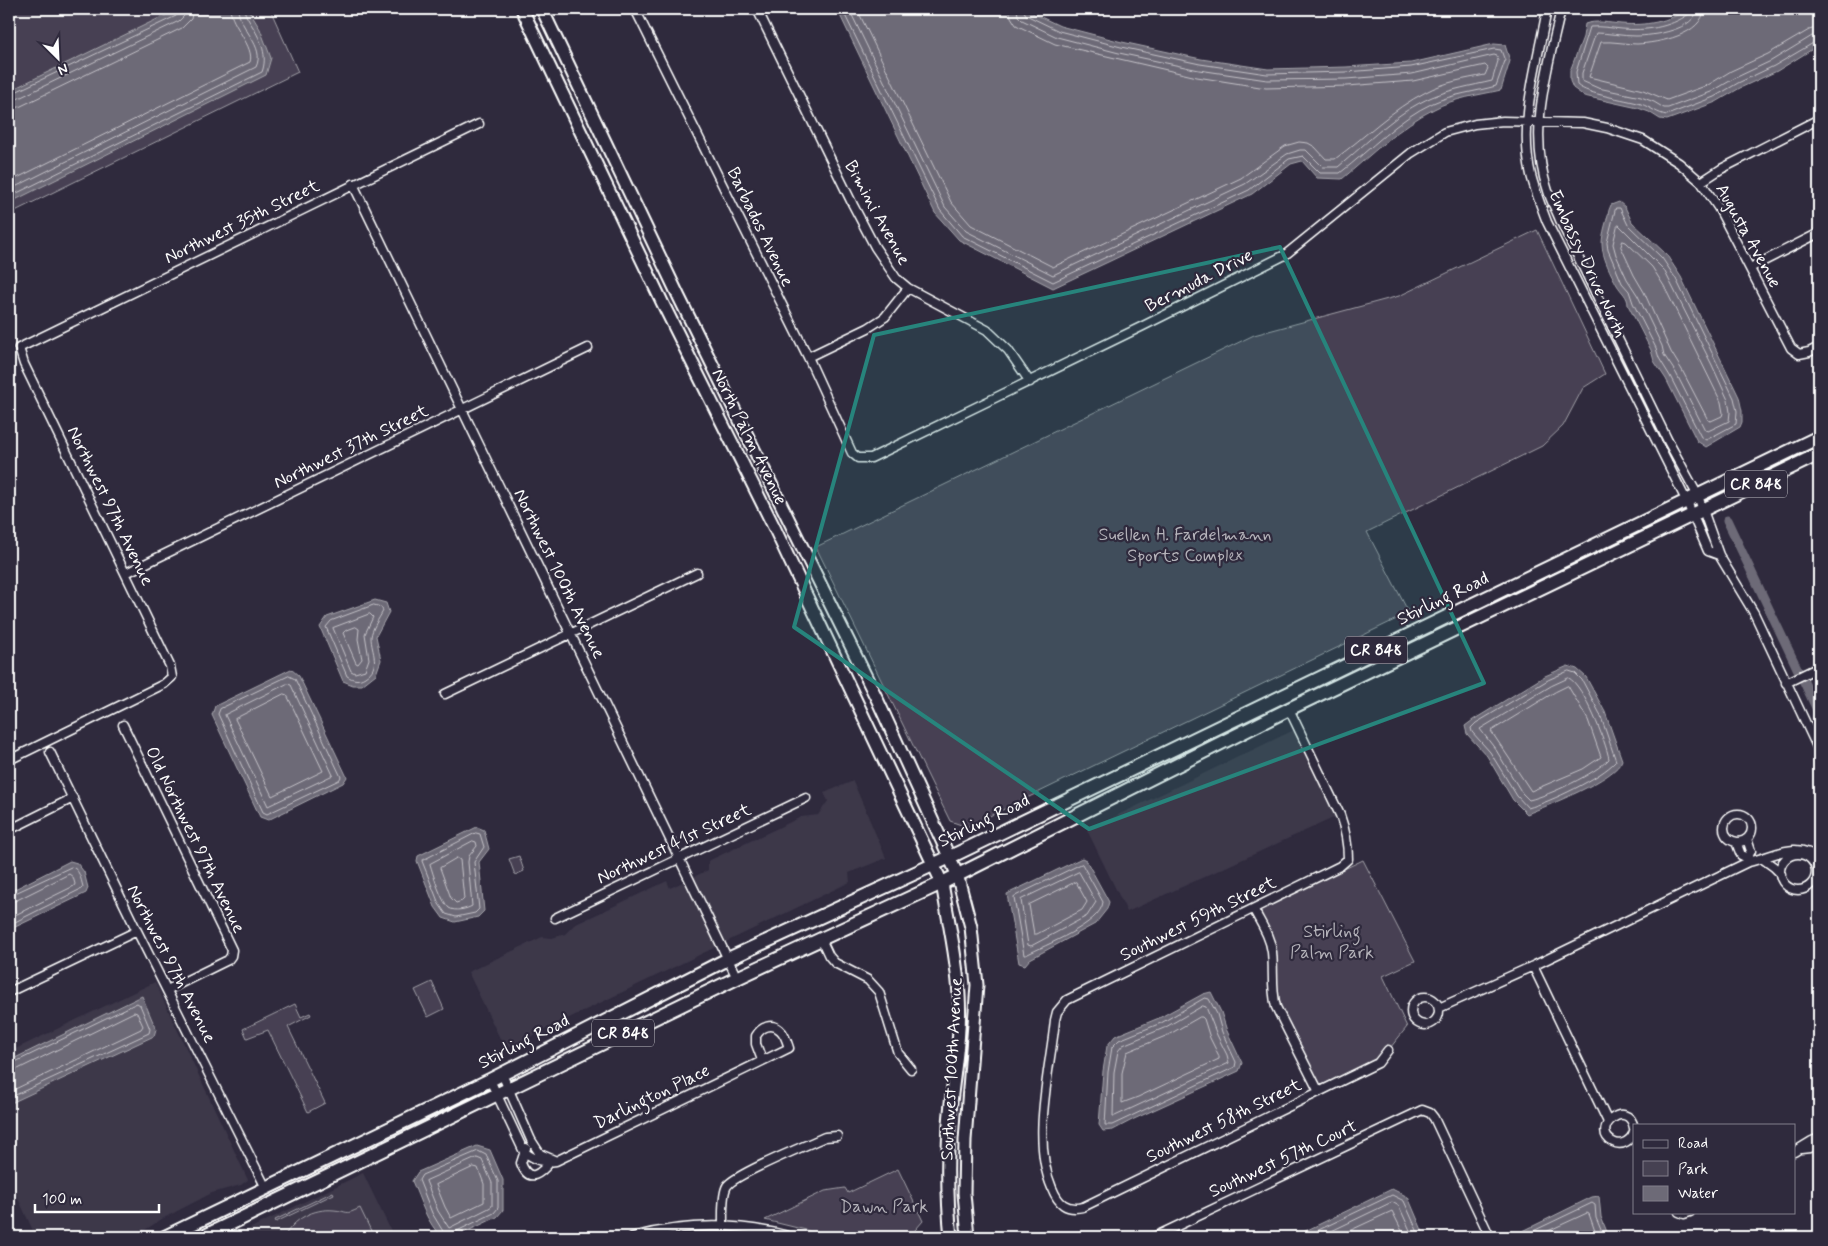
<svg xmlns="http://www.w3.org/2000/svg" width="1828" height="1246" viewBox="0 0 1828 1246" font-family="Mynerve,sans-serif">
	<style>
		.built { fill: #3c3749 }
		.green { fill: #464152; stroke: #a2a0a8 }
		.water { fill: #6d6a77; stroke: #a7a6ad }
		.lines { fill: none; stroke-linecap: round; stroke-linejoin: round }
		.shore { stroke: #c5c3c9; stroke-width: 1 }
		.canal { stroke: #6d6a77; stroke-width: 9 }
		.street-casing { stroke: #fff; stroke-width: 11 }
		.secondary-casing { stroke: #fff; stroke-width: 15 }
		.primary-casing { stroke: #fff; stroke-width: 16 }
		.street { stroke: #2f2a3d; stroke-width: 8 }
		.secondary { stroke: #2f2a3d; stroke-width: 11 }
		.primary { stroke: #2f2a3d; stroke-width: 12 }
		.marked { fill: #27847c; fill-opacity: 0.2; stroke: #27847c; stroke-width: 4; stroke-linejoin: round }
		.labels { text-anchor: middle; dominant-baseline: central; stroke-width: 4.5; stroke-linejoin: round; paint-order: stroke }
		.shield { fill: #2f2a3d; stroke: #c1bfc5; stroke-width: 1 }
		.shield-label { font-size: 16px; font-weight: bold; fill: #fff }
		.street-label { font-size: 18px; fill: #fff; stroke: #2f2a3d }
		.park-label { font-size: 18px; fill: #b5b3ba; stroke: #2f2a3d }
	</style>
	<rect width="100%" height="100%" fill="#2f2a3d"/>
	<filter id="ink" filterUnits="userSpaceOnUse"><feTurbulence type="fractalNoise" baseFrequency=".02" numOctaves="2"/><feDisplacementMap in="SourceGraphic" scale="10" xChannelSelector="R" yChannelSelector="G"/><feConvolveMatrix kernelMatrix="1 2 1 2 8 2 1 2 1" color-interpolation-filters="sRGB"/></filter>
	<g filter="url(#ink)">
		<path class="built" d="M1298,728L1340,815L1127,912L1087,830Z
			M853,781L886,858L849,873L850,882L505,1049L468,972L542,937L552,938L565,934L574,925L591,917L667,881L670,888L708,870V861L801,817L818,815L828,801L824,793Z
			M155,982L248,1180L241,1185L212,1193L162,1219L134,1237H36L9,1179V1052Z
			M363,1173L394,1237H233Z"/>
		<path class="green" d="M9,9H270L298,72L9,214Z
			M1537,230L1605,374L1583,388L1563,426L1542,446L1367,532L1409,613L967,827L950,821L816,547L1254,335L1399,296Z
			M519,856L524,871L515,875L509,859Z
			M1363,860L1415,961L1383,976L1407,1027L1378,1063L1319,1092L1275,1000L1272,952L1255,912Z
			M432,982L444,1009L428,1017L415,990Z
			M295,1004L301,1017L310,1013L311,1015L288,1027L325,1103L308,1112L268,1030L247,1038L243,1029Z
			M898,1169L923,1221L909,1237H823L806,1230L765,1220L825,1191L845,1188L848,1193Z
			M333,1192L334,1194L276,1222L275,1220Z
			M360,1208L374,1237H284C294,1219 313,1208 334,1210C349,1211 344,1216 360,1208Z"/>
		<path class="water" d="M178,9H248L260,29L271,58L266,75L9,203V91Z
			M837,9H1024L1060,26L1122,42L1201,59L1268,69L1346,67L1411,63L1494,44L1505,45L1510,61L1501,90C1479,95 1454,98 1434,109C1400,126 1371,155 1342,179L1317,178L1302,161L1291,164L1252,194L1053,288L959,240L935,213Z
			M1689,9H1819V45L1777,71L1740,88L1716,102L1667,120L1660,119L1649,112L1638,108L1584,96L1573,88L1570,81V71L1583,37L1585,24C1596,20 1609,23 1621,24C1646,26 1667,22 1689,9Z
			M1619,202L1625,207L1632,222L1666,254L1681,277L1739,397L1742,411V422L1740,427L1706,447L1697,441L1666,379L1654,361L1651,350L1628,305C1628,296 1621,292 1617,285C1611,274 1602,257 1602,244C1602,233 1607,221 1609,210L1611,205Z
			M375,600L386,603L389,612L376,636L381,660L376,674L362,685H353L343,681L320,627L327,617Z
			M1568,666L1577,669L1586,677L1605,712L1622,760C1617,779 1546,806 1527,814L1513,800L1487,756L1467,734L1465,726L1473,720L1545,676Z
			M291,669L299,676L347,777L343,783L268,820L260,817L212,715L215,706Z
			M477,827L484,830L489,849L479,862L484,911L478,917L455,922L443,918L435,907L417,861L418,856Z
			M1082,858L1086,860L1109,902L1107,909L1095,924L1030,959L1025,965L1019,963L1007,894Z
			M70,861L77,863L84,872L88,888L86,893L9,930V892Z
			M1211,992L1221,1012L1227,1031L1242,1063L1239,1071L1134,1119L1113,1130L1103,1131L1099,1125L1103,1071L1107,1046L1115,1036L1159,1018L1203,994Z
			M142,996L156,1029L154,1036L9,1104V1061Z
			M477,1146L490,1150L503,1180V1210L497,1217L455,1237H442C427,1224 420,1199 412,1181L418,1172Z
			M1392,1189L1408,1197L1425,1237H1293Z
			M1599,1196L1601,1217L1609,1237H1521V1232L1592,1197Z"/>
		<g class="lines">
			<path class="shore" d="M842,9L940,210L962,236L1053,282L1249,190L1289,159L1303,156L1320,173H1340C1370,150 1398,119 1433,103C1453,94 1475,92 1496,86L1505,61L1501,50L1494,49L1411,67L1346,72L1267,74L1200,64L1121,47L1059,31L1026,15L1023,9
				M849,9L945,207L966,231L1053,275L1245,184L1287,154L1300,150H1306L1323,167H1338C1367,143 1396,112 1432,97C1451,89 1471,86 1492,81L1498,61L1497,56L1494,55L1412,74L1346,79L1267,80L1199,70L1119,53L1057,37L1022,20L1018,16L1017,9
				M857,9L951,202L971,225L1053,267L1241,178L1285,146L1299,142L1308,143L1315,147L1326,159H1335C1365,137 1392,109 1426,92C1444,82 1465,79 1485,75L1488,68L1485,65L1413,81L1347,86L1266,88L1197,77L1055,44L1016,25L1011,17L1009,9
				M1690,9L1689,14C1669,28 1645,31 1622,29C1611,28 1601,26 1590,27L1576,72L1577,85C1588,95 1625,99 1641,104C1650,107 1658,114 1667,115L1714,97L1738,83L1774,66L1815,42L1819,41
				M1697,9C1696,30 1652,36 1636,36C1622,36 1609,33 1596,33L1582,73V81L1598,88L1641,97L1654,102L1664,108H1668L1711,92L1735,78L1771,61L1812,36L1819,35
				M1704,9C1703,35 1658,43 1637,44C1625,44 1613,41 1601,42L1589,77L1643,90L1667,100L1708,85L1731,71L1768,54L1809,30L1819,27
				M9,95L176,16L178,13L179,9
				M9,102L15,100L179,21L184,16L185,9
				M9,109L19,107L182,28L191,19L193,9
				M9,182L250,62C255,47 231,25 230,9
				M9,190L256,67C266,46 239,29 238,9
				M9,197L262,72C268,56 261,41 253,27C249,21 245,15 244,9
				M1616,208H1620L1628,225L1662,258L1676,279L1734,398L1737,411L1736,424L1706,440L1701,437L1670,376L1659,358L1656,348L1633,303L1629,291L1622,283L1608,250L1607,243Z
				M1619,225L1664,270L1712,365L1728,400L1730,412L1729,421L1708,431L1705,430L1676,373L1664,355L1662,346L1638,296L1627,279L1616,255L1613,244L1617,227Z
				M1623,241L1626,242L1652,267L1664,286L1721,402L1723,413L1722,416L1711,421L1708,420L1682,370L1671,352L1644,292L1634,275L1621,247Z
				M374,605L381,607L383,611C379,619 372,628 371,637C371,652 382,666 365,677C359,681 353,680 347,676L326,627L331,621Z
				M370,614L373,617L365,634L369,659L365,670L355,673L351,671L333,628Z
				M356,627L359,629L358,639L362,659L358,664L356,663L343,633L345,631Z
				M1569,671L1575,673L1582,680L1600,714L1616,761C1601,778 1550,802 1528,808L1517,796L1490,752L1472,732L1471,728L1476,723L1548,680Z
				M289,676L295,679L341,777L339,780L267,814L263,812L218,714L220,709Z
				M1569,678C1584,686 1606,742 1609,759C1595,774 1550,795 1529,800L1522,793L1496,750L1480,729L1551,686Z
				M287,684L291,685L333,775L268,806L225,715Z
				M1568,686L1588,720L1601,757L1583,769L1531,791L1491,731L1555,692Z
				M284,694L287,695L323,771L272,796L235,719Z
				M476,833L480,834L484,847L474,862L479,909L475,913L456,917L446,914L439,904L422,861Z
				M473,841L476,842L477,846L469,856L468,862L472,906C467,909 455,912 449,908C441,901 433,874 430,864Z
				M457,858L460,860L464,899L462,901L456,903L451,898L440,868Z
				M1082,864L1103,902C1101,924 1045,945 1026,955H1024L1014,897Z
				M1079,872L1096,902L1087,916L1031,946L1028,945L1021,900Z
				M1076,882L1087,902L1082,910L1037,934H1034L1029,905Z
				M9,896L71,867C79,868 81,879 83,887L81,889L9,925
				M9,902L15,901L69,874L73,877L75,884L74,886L9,918
				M1205,998L1209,999L1217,1014L1222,1032L1236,1062L1235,1067L1112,1125H1105L1108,1072L1112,1047L1119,1040L1161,1023Z
				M1203,1006L1206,1007L1217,1035L1227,1055L1229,1063L1115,1116H1113L1114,1072L1118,1051L1123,1045L1164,1028Z
				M1200,1017H1202L1204,1019L1210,1038L1219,1056V1059L1138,1097L1122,1103V1073L1127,1052L1168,1035Z
				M9,1065L137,1003L140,1005L150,1029L149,1033L9,1098
				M9,1071L16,1070L134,1012L137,1013L143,1026L141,1029L9,1092
				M477,1158L482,1160L492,1183V1206L489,1208L449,1228L438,1211L426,1181Z
				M474,1167L478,1168L484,1184V1202L451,1218L445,1207L436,1185Z
				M445,1237L444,1233L432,1213L419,1180L422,1175L478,1151L486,1155L498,1181V1208L494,1213L457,1231L455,1237
				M1304,1237L1392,1195L1404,1201L1420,1237
				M1319,1237L1392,1202L1399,1206L1413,1237
				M1336,1237L1392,1211L1405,1237
				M1526,1237L1527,1234L1592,1203L1595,1205L1596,1218L1604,1237
				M1535,1237L1587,1213L1589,1214L1597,1237"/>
			<path class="canal" d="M1727,520L1798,670
				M1804,682L1819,714"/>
			<defs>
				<path id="street" d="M635,9L808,357L852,453L858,458H871L1143,326L1285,255L1411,153L1445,132L1475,124L1503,121L1583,123L1607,128L1643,140L1679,163L1701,182L1719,209L1791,348L1799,354L1809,352L1819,347
					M757,9L853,205L875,247L896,278L908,288L987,330L1008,350L1030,382
					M1547,9C1538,62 1518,121 1531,175C1535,191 1541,206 1547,222L1687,502L1708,551L1719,555
					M1561,9C1548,68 1527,131 1548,191C1551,201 1556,210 1560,220L1668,441L1698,496L1719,555L1754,613L1819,751
					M1701,182L1721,169L1819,119
					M353,184L737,978
					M1750,268L1819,233
					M808,357L868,328L885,317L908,288
					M126,573L588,348
					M1786,683L1819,667
					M445,694L697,573
					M1289,709L1340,815C1345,829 1348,843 1348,859L1340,866L1067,1000L1057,1012L1055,1020C1050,1071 1031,1140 1052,1188C1058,1203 1066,1211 1083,1207L1378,1063L1388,1050
					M123,725L232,950L231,956L228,960L167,990
					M50,752L137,931L266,1188
					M9,760L164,684L172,677L170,666L24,364L19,348L479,124
					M1724 828a14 14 0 1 1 28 0a14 14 0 1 1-28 0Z
					M9,830L73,798
					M1747,839L1751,851L1747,858L1748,862
					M1736,842L1741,855L1747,858
					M1780 872a18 18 0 1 1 36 0a18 18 0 1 1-36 0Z
					M1763,859L1774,867L1781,874
					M1254,910C1261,924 1270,936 1272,952C1274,971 1271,988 1276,1007L1319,1092
					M555,918L806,798
					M821,939L829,956L835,963L868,980L879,992L898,1053L911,1069
					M1533,966L1608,1122
					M9,992L137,931
					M1411 1011a14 14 0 1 1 28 0a14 14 0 1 1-28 0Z
					M1439,1008L1533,966L1748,862C1772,857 1798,839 1819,860
					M502,1074L531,1140L540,1154L554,1160
					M490,1080L524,1152C536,1160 542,1163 556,1161L789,1048C787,1042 785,1034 780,1030C772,1022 761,1027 756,1036V1044L762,1060
					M1634,1128C1628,1097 1589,1129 1613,1142C1622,1147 1632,1140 1634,1131
					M526,1148L521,1163C529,1185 541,1173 551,1161
					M1801,1149L1810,1148L1819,1144
					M1794,1152L1812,1141L1819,1138
					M1679,1212L1684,1214L1690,1212
					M723,1225C723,1216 722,1194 727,1186C735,1174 807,1145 825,1137L837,1136
					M632,1237C686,1223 738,1222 792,1237
					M1154,1237L1422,1110L1430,1113L1434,1118L1490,1237"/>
				<path id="secondary" d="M522,9L663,304L774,527L942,883C948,920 957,957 959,995C962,1038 952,1081 949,1124C947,1161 947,1200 951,1237
					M542,9L679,297L877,699L957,874L971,927L977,985L965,1140L964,1193L968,1237"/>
				<path id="primary" d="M165,1237L490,1080L728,959L950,857L1819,437
					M203,1237L737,978L942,883L1289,709L1819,454"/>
			</defs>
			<use href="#street" class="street-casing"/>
			<use href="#secondary" class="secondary-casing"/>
			<use href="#primary" class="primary-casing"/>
			<use href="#street" class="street"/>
			<use href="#secondary" class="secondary"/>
			<use href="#primary" class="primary"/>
		</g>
	</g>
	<path class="marked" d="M1280,247L1484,683L1089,829L794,627L874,335Z"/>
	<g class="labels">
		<g class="shield">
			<rect x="1725" y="470.5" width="62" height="27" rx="4"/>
			<rect x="1345" y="636.5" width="62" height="27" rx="4"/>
			<rect x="592" y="1019.5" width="62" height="27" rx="4"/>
		</g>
		<g class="shield-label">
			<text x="1756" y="484">CR 848</text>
			<text x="1376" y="650">CR 848</text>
			<text x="623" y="1033">CR 848</text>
		</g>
		<g class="street-label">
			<text transform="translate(877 213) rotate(61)">Bimini Avenue</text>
			<text transform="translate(242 222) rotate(-26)">Northwest 35th Street</text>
			<text transform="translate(760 227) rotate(64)">Barbados Avenue</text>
			<text transform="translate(1748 236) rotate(61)">Augusta Avenue</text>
			<text transform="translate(1587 264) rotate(65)">Embassy Drive North</text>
			<text transform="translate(1199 281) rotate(-27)">Bermuda Drive</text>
			<text transform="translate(749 437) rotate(64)">North Palm Avenue</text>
			<text transform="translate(351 447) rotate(-26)">Northwest 37th Street</text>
			<text transform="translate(110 506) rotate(64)">Northwest 97th Avenue</text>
			<text transform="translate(559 574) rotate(64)">Northwest 100th Avenue</text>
			<text transform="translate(1443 599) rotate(-26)">Stirling Road</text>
			<text transform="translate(984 821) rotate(-26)">Stirling Road</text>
			<text transform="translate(195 840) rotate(64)">Old Northwest 97th Avenue</text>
			<text transform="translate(674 844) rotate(-25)">Northwest 41st Street</text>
			<text transform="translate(1198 919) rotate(-26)">Southwest 59th Street</text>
			<text transform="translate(171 964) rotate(63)">Northwest 97th Avenue</text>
			<text transform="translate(524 1042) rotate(-27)">Stirling Road</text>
			<text transform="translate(952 1069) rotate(-87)">Southwest 100th Avenue</text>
			<text transform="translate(652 1097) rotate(-26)">Darlington Place</text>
			<text transform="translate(1224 1121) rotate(-26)">Southwest 58th Street</text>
			<text transform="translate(1283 1159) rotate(-25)">Southwest 57th Court</text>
		</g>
		<g class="park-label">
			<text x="1185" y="535">Suellen H. Fardelmann<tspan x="1185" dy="21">Sports Complex</tspan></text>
			<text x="1332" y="932">Stirling<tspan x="1332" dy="21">Palm Park</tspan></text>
			<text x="884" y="1207">Dawn Park</text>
		</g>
	</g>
	<rect width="1828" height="1246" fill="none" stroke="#2f2a3d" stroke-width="30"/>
	<rect x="15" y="15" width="1798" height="1216" fill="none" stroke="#fff" stroke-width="2" filter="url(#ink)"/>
	<rect x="1633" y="1124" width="162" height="90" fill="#2f2a3d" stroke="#827f8b"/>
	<rect x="1643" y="1140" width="25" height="8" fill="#2f2a3d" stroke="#827f8b"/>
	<text x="1678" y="1148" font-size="15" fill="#ffffff">Road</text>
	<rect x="1643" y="1161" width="25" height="15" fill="#464152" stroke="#827f8b"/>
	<text x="1678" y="1174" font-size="15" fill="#ffffff">Park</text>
	<rect x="1643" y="1186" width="25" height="15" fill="#6d6a77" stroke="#827f8b"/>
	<text x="1678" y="1198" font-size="15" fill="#ffffff">Water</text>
	<g transform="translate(58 58) rotate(156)" stroke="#2f2a3d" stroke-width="4" paint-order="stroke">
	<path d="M0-4L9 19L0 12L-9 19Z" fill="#ffffff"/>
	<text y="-8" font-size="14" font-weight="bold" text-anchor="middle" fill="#ffffff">N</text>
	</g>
	<path d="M35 1204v8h124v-8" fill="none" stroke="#ffffff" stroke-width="2.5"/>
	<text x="42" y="1204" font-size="15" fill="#ffffff" stroke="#2f2a3d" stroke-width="4" paint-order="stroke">100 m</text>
</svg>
